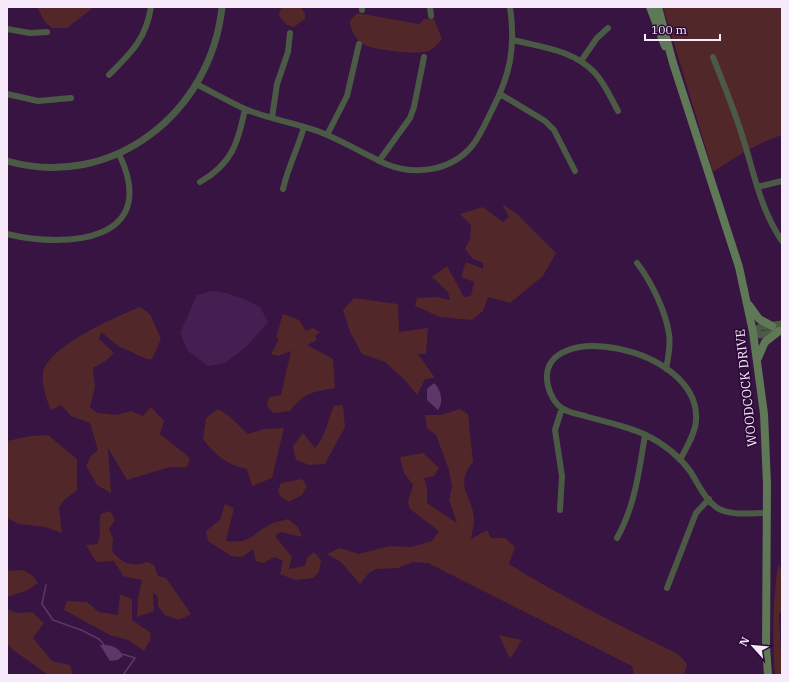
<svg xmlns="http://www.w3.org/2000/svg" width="789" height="682" viewBox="0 0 789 682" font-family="'IBM Plex Serif',serif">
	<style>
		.built { fill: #451f51 }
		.green { fill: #51272a }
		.water { fill: #5c3768 }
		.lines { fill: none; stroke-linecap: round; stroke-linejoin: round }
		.stream { stroke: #5c3768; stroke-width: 1.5 }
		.minor { stroke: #4b5a45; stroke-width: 6 }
		.tertiary { stroke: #4b5a45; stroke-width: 7 }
		.secondary { stroke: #5f7855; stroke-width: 8 }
		.labels { text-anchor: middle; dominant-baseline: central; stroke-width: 3.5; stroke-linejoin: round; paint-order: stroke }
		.street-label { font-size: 13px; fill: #f7eafb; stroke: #2c0937 }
	</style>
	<rect width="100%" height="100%" fill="#371442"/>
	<path class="built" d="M212,291L226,293L244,299L260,307L268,322L246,347L225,363L208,366L188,351L180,333L197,295Z"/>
	<path class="green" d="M37,7H94L67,28H52L45,22Z
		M283,7H301L305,14V19L294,27L287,25L279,16L280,10Z
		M663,7H782V135C757,143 735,157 713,172Z
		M357,13L419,24L424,19H434L442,39C438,43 433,50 428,51C417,55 373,50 363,44C355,39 350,29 350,21Z
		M502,204L516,213L556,253L543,276L510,303L488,297L483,311L472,320L440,317L415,306L417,298L438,297L450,300L448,292L432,277L447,266L464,297L471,296L474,282L461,277L466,262L483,269V263L472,258L465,249L470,239L471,225L460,214L483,207L503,222L509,217Z
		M354,298L398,304L399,332L428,328L426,354H418L435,378L425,379L417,395L405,380L385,362L362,354L350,332L343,310Z
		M140,307L150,314L161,339L152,359H147L118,346L101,332L99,339L114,353L107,360L93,368L95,387L90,407L97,413L116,415L131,411L143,416L151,407L164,421L160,434L190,458L187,467H170L127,480L108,448L111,493L97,485L86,466L91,456L98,450L90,423L71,416L61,405L51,410C46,400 40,379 44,369C54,344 115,317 140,307Z
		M283,314L299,320L306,331L313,328L320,332L315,336L317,340L307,345L333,359L335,388C311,393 306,391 290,411L273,413L267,406L269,397L281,395L291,351L278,356L271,354L279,339L276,337Z
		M343,405L345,427L325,464L309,465L296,460L293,446L303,433L315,448C326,436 327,421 334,406Z
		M218,409L229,416L248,434L264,429L284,428L272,478L252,486L247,469C227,465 215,455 203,439L206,418Z
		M460,409L468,414L473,462C453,487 473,495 474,520C474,526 472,533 471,539L487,530L491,538H505L515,547L509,564C563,598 621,626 678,654L687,664L684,675H634L632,666L428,563L413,562L398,568L376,569L369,573L360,584L341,562L327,554L340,548L359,554L389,546L411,547L432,541L439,531L410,509L408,502L413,485L404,473L400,457L423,453L439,468L434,476L424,478L427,488V503L457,523L449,500L452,486L449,470L436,435L427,428L425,415H441Z
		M48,435L77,459V490L64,500L59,508L62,533L45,527L19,524L7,518V441L30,436Z
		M302,479L307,486L302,495L289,502L280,496L278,490L281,483Z
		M225,504L234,508L226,541C250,544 251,535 269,525C274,522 282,521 288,519L298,527L302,537L281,532L275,536L292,557L289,569L305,566L307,558L314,552L321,560L319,572L313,578L295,580L280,574L283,561L274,557L264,563L256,561L253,549L242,557L231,556L208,541L206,531L220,520Z
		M110,511L115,520L109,529L113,539L112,551C122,563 131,568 147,562L154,565L158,576L166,578L191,614L179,620L165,615L158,606V597L153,592L154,611L137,617L138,598L142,580L123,576L114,561L96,562L86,545L97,544C103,532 97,526 101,514Z
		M778,564L782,571V611L779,614L782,675H775C772,637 773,601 778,564Z
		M23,570L33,576L38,583L28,590L7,597V571Z
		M120,594L132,599V620L151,633L150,640L144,651L128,640L110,635L64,610L67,601L87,602L99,612L118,615Z
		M7,609L17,613L32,612L44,623L33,638L52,661L70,665L73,675H48L12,649L7,643Z
		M499,635L522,640L510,659Z"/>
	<path class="water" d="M434,383C441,390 444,401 438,410L427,400V389Z
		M100,645C111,645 118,646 123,656L118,660L110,661Z"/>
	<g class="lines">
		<path class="stream" d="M46,585L42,604L53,620L81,630L99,639L105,646
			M122,654L135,658L123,675"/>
		<path class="minor" d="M362,7V10
			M430,7L431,16
			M7,29L30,33L47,32
			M513,40C541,47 574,50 595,73C605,84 611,98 618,111
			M713,57C723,83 734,109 742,135C754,172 760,209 782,241
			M581,61L597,38L608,28
			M109,75C131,53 146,39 151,7
			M196,84C212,92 228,101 245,109C269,119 295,123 320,132C343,141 364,154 386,164C415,176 451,171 472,146C480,136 485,124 491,112C510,76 516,48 510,7
			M7,94L38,101L71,98
			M500,94L545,121L554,130L575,171
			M272,118L277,84L288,52L290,33
			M327,135L347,96L359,44
			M379,161L410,118L414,107L424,57
			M200,182C232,164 238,143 245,109
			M757,187L782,181
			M283,189C288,167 298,148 304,127
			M7,234C68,249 161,241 119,154
			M637,263C651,281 666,312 669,334C671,346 668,358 666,369
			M680,460C686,448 695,434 696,421C702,345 532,316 548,386C550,394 555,404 562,408C569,413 577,414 585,416C605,422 627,426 646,435C662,443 679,456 690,471C698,483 706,502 719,509C733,516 753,513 767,513
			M560,510L562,476L555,430L562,408
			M617,538C635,506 639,471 645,435
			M667,588L696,513L709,499"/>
		<path class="tertiary" d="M7,161C112,191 211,113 222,7
			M779,331L760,335L753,332L760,327L782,324"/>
		<path class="secondary" d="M650,7L665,46
			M658,7L673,63L739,267L753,332L764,414L767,484L766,646L768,675
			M749,305L759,319L772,326
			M758,358L765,342L779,331"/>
	</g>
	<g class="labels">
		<g class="street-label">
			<text transform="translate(746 388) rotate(-96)">WOODCOCK DRIVE</text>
		</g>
	</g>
	<rect width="789" height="682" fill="none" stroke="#f7eafb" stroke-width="16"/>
	<g transform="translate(753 646) rotate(297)" stroke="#2c0937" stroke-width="3" paint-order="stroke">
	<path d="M0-3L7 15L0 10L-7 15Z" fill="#f7eafb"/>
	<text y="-6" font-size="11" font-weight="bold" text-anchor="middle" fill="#f7eafb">N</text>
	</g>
	<path d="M645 34v6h75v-6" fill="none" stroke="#f7eafb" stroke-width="2"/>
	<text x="651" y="34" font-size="12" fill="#f7eafb" stroke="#2c0937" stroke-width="3" paint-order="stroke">100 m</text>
</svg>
